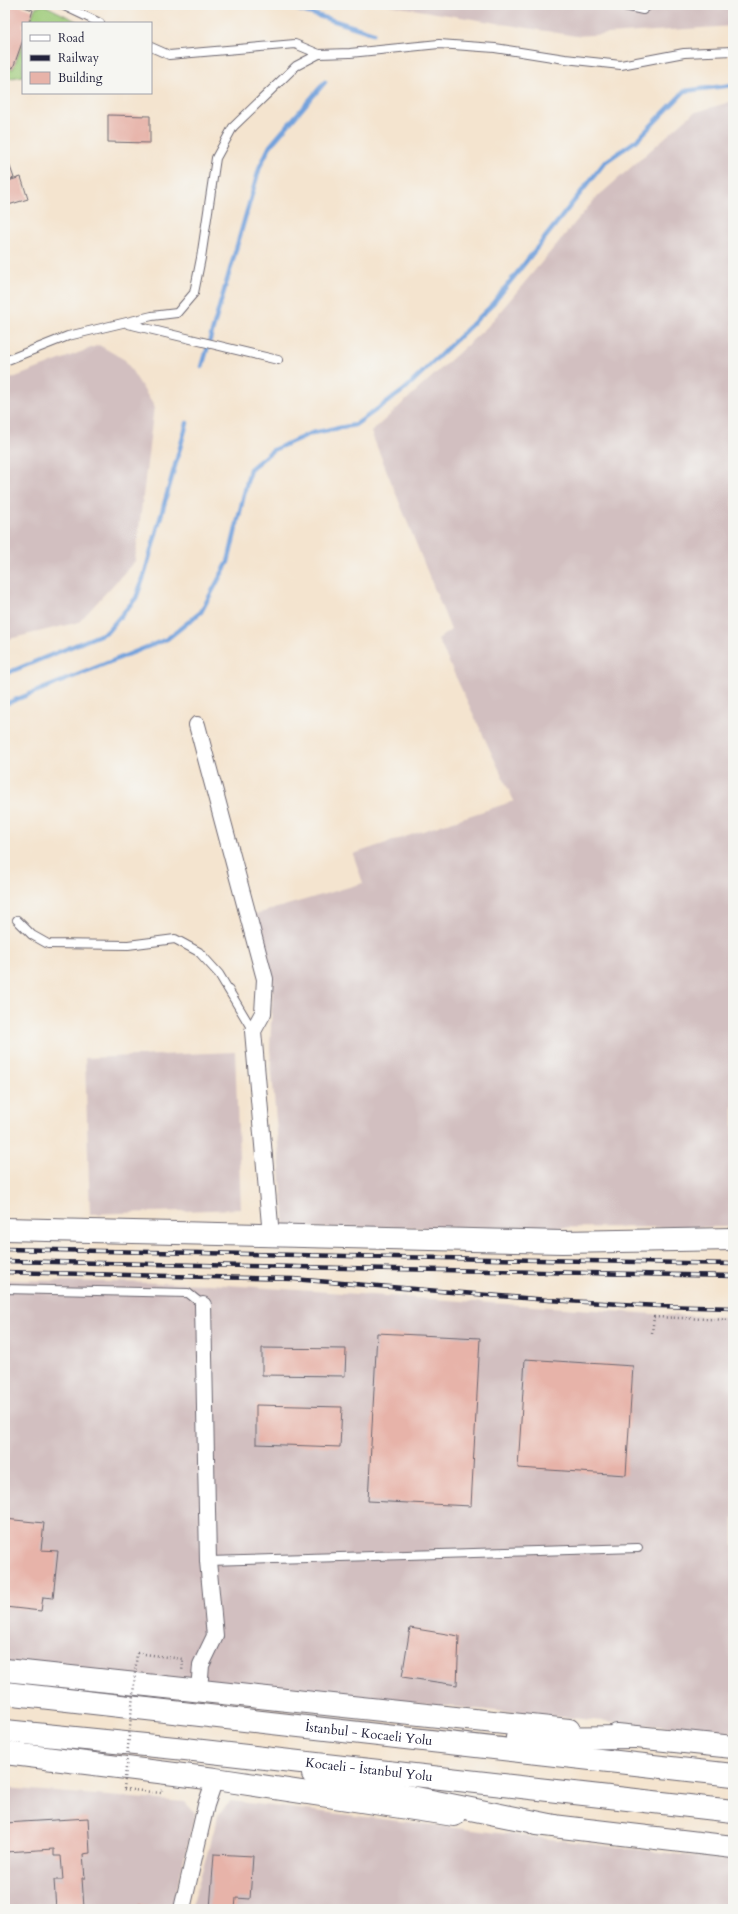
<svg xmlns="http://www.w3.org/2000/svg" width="738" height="1914" viewBox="0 0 738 1914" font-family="Cardo,serif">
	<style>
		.industrial { fill: #d2bfc0 }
		.green { fill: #9ecb79; stroke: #60765a }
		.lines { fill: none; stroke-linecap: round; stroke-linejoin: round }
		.stream { stroke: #73a2dc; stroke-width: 4.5 }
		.building { fill: #e7b3a9 }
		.lane-casing { stroke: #6c666f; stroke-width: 10 }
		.street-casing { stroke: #6c666f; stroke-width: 18 }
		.secondary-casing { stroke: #6c666f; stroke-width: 24 }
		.primary-casing { stroke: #6c666f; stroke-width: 24 }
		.highway-casing { stroke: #6c666f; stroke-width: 24 }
		.path { stroke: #6c666f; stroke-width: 2.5; stroke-dasharray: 1 3; stroke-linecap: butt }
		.lane { stroke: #fff; stroke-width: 8 }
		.street { stroke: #fff; stroke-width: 16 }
		.secondary { stroke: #fff; stroke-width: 22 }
		.primary { stroke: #fff; stroke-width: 22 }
		.highway { stroke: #fff; stroke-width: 22 }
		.rail-casing { stroke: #22223b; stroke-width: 4.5 }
		.rail { stroke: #f6f6f2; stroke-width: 3; stroke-dasharray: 9; stroke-linecap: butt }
		.path-bridge { stroke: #6c666f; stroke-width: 2.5; stroke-dasharray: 1 3; stroke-linecap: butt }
		.labels { text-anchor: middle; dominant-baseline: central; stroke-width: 4; stroke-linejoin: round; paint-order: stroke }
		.street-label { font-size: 13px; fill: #22223b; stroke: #f6f6f2 }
	</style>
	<rect width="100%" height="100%" fill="#f6f6f2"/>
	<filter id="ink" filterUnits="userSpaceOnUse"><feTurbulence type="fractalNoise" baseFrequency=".025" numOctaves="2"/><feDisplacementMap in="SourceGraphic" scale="8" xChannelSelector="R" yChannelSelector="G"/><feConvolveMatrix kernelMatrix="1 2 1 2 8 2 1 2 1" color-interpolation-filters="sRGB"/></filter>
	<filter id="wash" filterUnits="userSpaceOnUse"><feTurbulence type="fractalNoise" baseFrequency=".012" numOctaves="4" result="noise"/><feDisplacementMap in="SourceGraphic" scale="16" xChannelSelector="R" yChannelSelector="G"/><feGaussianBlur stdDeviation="0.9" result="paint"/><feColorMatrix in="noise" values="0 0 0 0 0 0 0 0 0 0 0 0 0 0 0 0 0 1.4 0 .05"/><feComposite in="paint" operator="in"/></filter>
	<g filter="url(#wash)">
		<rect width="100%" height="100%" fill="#f4e4cf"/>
		<path class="industrial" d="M388,5H733V26L576,36Z
			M733,101V1227L285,1228L270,1049L273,977L246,917L363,883L353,854L514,801L438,639L451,630L371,432L487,327L595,199L693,113Z
			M99,345L125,360L154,406L135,561L79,622L5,640V381Z
			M235,1052L241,1209L90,1214L85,1058Z
			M5,1280L211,1284L668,1315L733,1317V1733L5,1665Z
			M5,1788L185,1802L195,1813L172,1909H5Z
			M231,1801L733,1861V1909H191L219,1813Z"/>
		<path class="green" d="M44,5L80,23H30L35,8Z
			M23,42V76L5,79V67L13,69Z"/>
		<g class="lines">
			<path class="stream" d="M284,5L373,33
				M202,367L260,166L270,146L325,82
				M5,674L107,632L136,598L144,576L187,423
				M5,704L167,639L201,612L228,562L250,469L273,450L312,433L355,425L404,390L490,307L605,162L637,140L685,91L733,85"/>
		</g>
		<g id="blocks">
			<path class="building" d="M5,5H18L33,10L29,23H23V40L13,68L5,65Z
				M108,115L150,116V143L108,142Z
				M5,152L14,178L5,181Z
				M21,177L28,199L5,206V182Z
				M377,1333L480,1338L471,1506L368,1501Z
				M262,1348L346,1349L345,1376L262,1375Z
				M525,1359L633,1366L626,1475L518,1468Z
				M256,1405L342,1407L340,1447L256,1444Z
				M5,1519L44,1523L41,1550L58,1551L53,1598L43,1597L41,1611L5,1607Z
				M410,1628L459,1636L457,1685L402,1677Z
				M88,1818L90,1853L83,1854L85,1878H82L84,1908L56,1909L54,1880H63L61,1856H54V1849L5,1852V1823Z
				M214,1854L253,1856L250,1899L236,1898L235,1909H210Z
				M139,1904L160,1908V1909H137Z"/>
		</g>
	</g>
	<g filter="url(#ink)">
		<use href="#blocks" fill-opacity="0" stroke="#6c666f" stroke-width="1"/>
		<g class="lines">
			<defs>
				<path id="lane" d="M62,5L100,23
					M620,5L643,10L649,5
					M151,47L169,55L295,44L319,54L350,53L439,44L495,48L565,59L621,65L684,53L733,51
					M128,324L278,360
					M5,361L68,336L152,316L177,313L194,293L201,258L216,158L233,127L296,66L319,54
					M17,920L32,935L48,944L128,945L175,939L199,952L219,974L253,1031
					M5,1289L188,1293L203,1305
					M208,1561L638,1548"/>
				<path id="street" d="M197,725L265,979L263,1013L253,1031L271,1236
					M199,1691L201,1665L215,1636L208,1561L203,1305
					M182,1909L206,1805L215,1779"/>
				<path id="secondary" d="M5,1229L562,1242L733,1239"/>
				<path id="primary" d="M5,1670L569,1730
					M617,1735L733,1747
					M5,1753L215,1779L454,1815
					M536,1824L733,1847"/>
				<g id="highway">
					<path id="s1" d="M5,1693L733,1775"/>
					<path id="s2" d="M5,1731L185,1749L733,1811"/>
					<path d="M517,1738L636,1737"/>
					<path d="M313,1774L342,1783L555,1826"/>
				</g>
			</defs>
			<use href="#lane" class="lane-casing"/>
			<use href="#street" class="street-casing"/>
			<use href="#secondary" class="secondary-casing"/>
			<use href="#primary" class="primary-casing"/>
			<use href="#highway" class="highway-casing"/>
			<path class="path" d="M652,1333L654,1317L733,1320
				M137,1653L183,1659L182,1672
				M124,1789L161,1793L162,1790"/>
			<use href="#lane" class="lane"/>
			<use href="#street" class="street"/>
			<use href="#secondary" class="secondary"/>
			<use href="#primary" class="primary"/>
			<use href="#highway" class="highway"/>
			<defs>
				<path id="rail" d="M5,1249L733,1264
					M5,1261L733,1276
					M5,1272L293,1279L548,1300L659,1306L733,1308"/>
			</defs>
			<use href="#rail" class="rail-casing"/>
			<use href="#rail" class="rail"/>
			<path class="path-bridge" d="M124,1789L137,1653"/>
		</g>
	</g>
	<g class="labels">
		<g class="street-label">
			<text stroke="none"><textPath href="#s1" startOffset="366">İstanbul - Kocaeli Yolu</textPath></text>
			<text stroke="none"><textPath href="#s2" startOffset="366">Kocaeli - İstanbul Yolu</textPath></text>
		</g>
	</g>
	<rect width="738" height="1914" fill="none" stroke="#f6f6f2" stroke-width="20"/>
	<rect x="22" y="22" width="130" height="72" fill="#f6f6f2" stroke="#a1a1a9"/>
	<rect x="30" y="35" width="20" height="6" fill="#ffffff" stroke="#a1a1a9"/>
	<text x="58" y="42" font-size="12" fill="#22223b">Road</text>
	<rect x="30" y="55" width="20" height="6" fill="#22223b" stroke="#a1a1a9"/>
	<text x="58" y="62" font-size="12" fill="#22223b">Railway</text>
	<rect x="30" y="72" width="20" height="12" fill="#e7b3a9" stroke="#a1a1a9"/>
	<text x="58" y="82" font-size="12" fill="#22223b">Building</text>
</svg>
